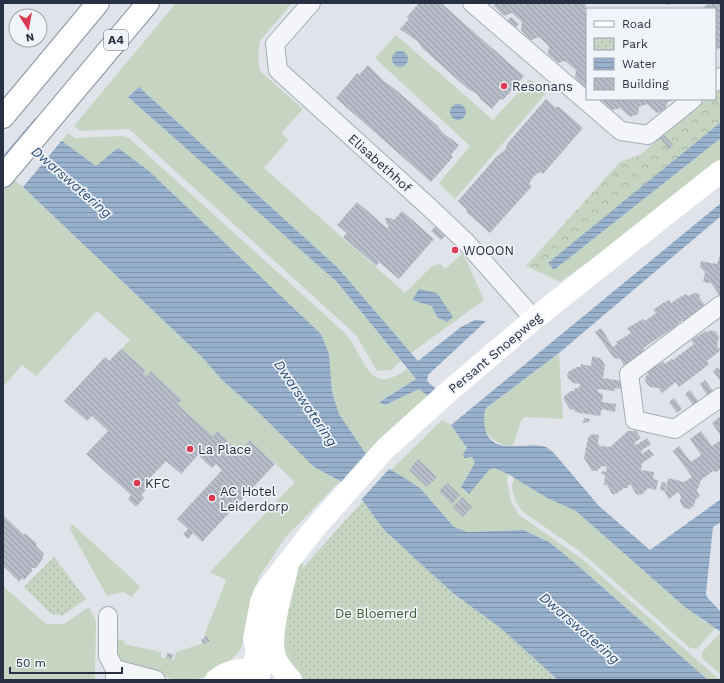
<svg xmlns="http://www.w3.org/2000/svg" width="724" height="683" viewBox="0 0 724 683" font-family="'Work Sans',sans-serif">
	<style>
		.green { fill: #c6d5c1 }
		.forest { fill: url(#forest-crowns) }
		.park { fill: url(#park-dots) }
		.water { fill: url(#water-rules) }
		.pier { fill: #e0e4ea }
		.building { fill: url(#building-back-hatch) }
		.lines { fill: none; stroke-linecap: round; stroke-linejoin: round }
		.street-casing { stroke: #a5abb5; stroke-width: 20 }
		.highway-casing { stroke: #8691a2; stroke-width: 24 }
		.street { stroke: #f3f5f8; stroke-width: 18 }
		.secondary { stroke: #fff; stroke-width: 22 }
		.highway { stroke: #fff; stroke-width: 22 }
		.poi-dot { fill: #da3b53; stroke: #f0f3f8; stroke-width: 1.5 }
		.labels { text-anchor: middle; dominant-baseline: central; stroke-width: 3.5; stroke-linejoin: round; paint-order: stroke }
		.shield { fill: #f0f3f8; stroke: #636b79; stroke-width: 1 }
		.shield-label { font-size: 12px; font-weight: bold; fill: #273143 }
		.poi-label { font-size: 13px; fill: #273143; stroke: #f0f3f8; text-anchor: start }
		.street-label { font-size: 13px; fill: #273143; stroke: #f0f3f8 }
		.park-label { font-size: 13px; fill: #3c6033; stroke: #f0f3f8 }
		.water-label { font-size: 14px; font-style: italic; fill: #2e507b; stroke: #f0f3f8 }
	</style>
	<defs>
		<pattern id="forest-crowns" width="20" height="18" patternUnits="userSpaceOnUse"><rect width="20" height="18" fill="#c6d5c1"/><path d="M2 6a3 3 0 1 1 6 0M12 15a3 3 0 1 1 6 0" fill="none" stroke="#aab7a7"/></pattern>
		<pattern id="park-dots" width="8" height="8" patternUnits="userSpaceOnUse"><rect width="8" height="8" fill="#c6d5c1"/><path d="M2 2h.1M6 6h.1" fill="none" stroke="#aab7a7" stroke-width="1.8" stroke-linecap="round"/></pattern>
		<pattern id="water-rules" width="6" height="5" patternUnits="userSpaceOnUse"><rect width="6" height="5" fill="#98b2cd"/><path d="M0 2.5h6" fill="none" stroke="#7c91a8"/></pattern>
		<pattern id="building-back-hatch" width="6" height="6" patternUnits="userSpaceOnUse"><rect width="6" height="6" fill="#b7bdc8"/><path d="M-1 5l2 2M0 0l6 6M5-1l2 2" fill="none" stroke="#959aa4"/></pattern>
	</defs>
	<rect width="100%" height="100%" fill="#e0e4ea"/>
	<path class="green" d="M176,3H292L260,41L258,57L260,71L303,109L281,133L288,140L264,168L405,293L432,266L440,264L445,269L463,253L484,300L411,353L338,268L139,87L128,97L337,282L401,361L391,370L377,371L356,335L129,129L81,131L74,126Z
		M396,35L493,120L530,79L547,92L455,199L439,183L470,146L375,58Z
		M68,133L75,138L123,136L129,138L345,333C367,358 367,398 407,369L416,379L379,401L385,405L419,389L428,396L366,454L339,414L332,392L329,354L321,334L149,171L118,149L96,166L61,141Z
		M721,138V161L635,228L560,282L539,272L548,263L554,270Z
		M3,168L204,359L222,380L255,409L314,467L340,481L285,538L259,577L242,646C227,670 203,683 175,680C167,679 160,672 153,669C144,666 123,668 119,657C117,652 118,645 117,639L125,641L124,644L161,652V657L174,660L176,652L201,644L226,580L210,572L295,482L250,440L236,456L232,451L235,448L218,432L213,436L177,404L181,399L152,372L147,376L143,372L145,369L121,349L130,340L97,311L36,376L22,365L3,387Z
		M559,353L563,419L525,417L521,421L513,446C491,445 478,429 486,408Z
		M442,420L451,425L467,448L463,454L472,456L475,463L461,487L468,494L489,470L494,468L508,474L507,481L511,502L519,515L582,559L720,680H708L575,563L549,542L523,530L468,532L454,527L420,488L390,471Z
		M514,477L547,498L576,511L686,608L706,623L716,627L697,649L690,648L582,553L522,511L515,500L512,488Z
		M72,524L140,586L132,597L123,592L107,596L70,529Z
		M301,562L304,563L297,583L318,680H298L280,644L297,570Z
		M3,586L46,624H64L89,607L96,621L95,680H3Z
		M721,632V675L702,658V652Z"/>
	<path class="forest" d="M721,86V122L539,272L526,266L620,162L640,155L706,99H715V91Z"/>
	<path class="park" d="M363,501L384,530L454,594L502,629L559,680H307L290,647L287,629V617L299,572Z
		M54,557L86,599L63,615L51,614L24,587Z"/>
	<path class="water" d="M392 59a8 8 0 1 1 16 0a8 8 0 1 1-16 0Z
		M3,87L59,139L96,166L118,148L149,171L321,334L329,354L332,392L339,414L366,454L420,488L454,527L468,532L523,530L549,542L575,563L708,680H558L502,629L454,594L384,530L363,501L340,481L314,467L255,409L222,380L204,359L3,168Z
		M139,87L338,268L418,361L461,327L475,320L486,321L428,375L427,381L437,390L428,396L419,389L385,405L379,402L416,379L337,282L128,97Z
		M450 112a8 8 0 1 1 16 0a8 8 0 1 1-16 0Z
		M721,122V138L554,270L548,263Z
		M721,203V216L559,353L486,408C483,416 484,423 486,432C494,455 525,442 542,446C546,446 550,450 553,452L599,506L650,550L721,499V522L713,527L706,593L707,597L721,612V632L686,608L576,511L547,498L508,474L494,468L489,470L469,494L461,487L475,463L472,457L464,458L463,454L467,448L451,425Z
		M419,289L437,293L453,317L447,322L437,317L432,306L412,300Z"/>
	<path class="pier" d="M3,85L37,116L3,156Z
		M40,119L63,139L23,187L3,170Z
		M369,453L390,468L360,501L340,484Z"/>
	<path class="building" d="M419,3H441L524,76L503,100L500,99L492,109L481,100L477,94L468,89L423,49L417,41L400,29L409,19L407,17Z
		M494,3H584L586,5L585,12L587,14V86L585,87L575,77L576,70L565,61L558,63L548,54L549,46L539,37L531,40L521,30L522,22L512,13L504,16L494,6Z
		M662,3H677L668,5Z
		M712,3H721V44L720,48L715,50V9H703L704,6Z
		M511,17L519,24L514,29L506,22Z
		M368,65L385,82L390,85L437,125L442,132L459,145L451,155L453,157L431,182L336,98L357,73L359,75Z
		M546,99L556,108L558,106L583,128L543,174L540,172L533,177L529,184L532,186L490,233L466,212L467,210L458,201L497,156L505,150L507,144Z
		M602,99H674L667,103L665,111L657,113L647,104L639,107L638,114L630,117L620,108L612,110L602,101Z
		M664,135L673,145L669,149L660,138Z
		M357,202L387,228L389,226L386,223L385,218H391L394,220L402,211L434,239L399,279L379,262L376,266L343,237L347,233L337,225Z
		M438,224L448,233L441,240L431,231Z
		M721,253V295L720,296L711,283L703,282L705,272L700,267L701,261L717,264Z
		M694,293L700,294L699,297L709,311L686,325L682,320L675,327L649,344L643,349L646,354L626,369L620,359L614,358L595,332L601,328L613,347L617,344L616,342L631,333L627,328L643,319L645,321L656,313L653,310L663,303L669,300L671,303L680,297L686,294L688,296Z
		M711,330L716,332L719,337L717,346L721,350L707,361L709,364L703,369L679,387L676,382L662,393L659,388L650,387L645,381L646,376L649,374L647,371L663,362L665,364L672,359L673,360L694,344L691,340L706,331L708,332Z
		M121,349L146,370L143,372L147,376L151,371L182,400L177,404L213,436L218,431L235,448L232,451L236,456L250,440L275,464L202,542L193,533L188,539L183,534L188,529L177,519L222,470L216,464L212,468L198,455L181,474L166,461L148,480L152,484L141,495L144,498L136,507L128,499L131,495L86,454L108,431L92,416L87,421L64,401L105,357L109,361Z
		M592,356L600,358L605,365L603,378L622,381L621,389L615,388V391L598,389V392L603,394L602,402L616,404L615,412L602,409L600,416L575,412V410L570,409L564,400V396L571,391H574L575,388H579L580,384L573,383L567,377L568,372L577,367H580L581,364L591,366Z
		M718,367L721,371V382L713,371Z
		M705,380L713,391L707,395L700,384Z
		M690,390L698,401L693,405L685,394Z
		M674,398L682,409L677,413L669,402Z
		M721,416V436L712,423Z
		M584,418L590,419L589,422L583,423Z
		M628,431H636L641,438L634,443L636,445L647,438L651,444L641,451L642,454L649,449L654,455L642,463L641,470L654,472L653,479L658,480L656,490L648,488L641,495L636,494L631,485H628V488H624L616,494H612L607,485H604L605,475L601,474L602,471L606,472L607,467L602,466L597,471H592L584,458L588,438L592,434L599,435L598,443L600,446L610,447Z
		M701,431L712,446L721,440V469L716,472L713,471L701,480L697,491L700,496L696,499L694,505L690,509L684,508L680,502L681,496L678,492L669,499L665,493L668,478L684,482L692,477L673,451L679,446L691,462L701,455L690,439Z
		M418,459L437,477L427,487L409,470Z
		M662,482L666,483L665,491L660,490Z
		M447,483L460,495L452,504L439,491Z
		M462,497L472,507L463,517L453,507Z
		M3,515L24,535L25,533L37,544L36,546L44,554L42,558L43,559L36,568H32V571L24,580L22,578L19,582L3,566Z
		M207,636L210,641L204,644L201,640Z
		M167,653L173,654L172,659L166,658Z"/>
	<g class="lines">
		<defs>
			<path id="street" d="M311,3L275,44L278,70L429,207L465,241L534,319
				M472,3L621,131L648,135L693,99
				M715,82L721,77
				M721,305L629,374L635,420L675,429L721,397
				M108,616V656L115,669V680
				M115,669L156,680"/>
			<path id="highway" d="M3,117L98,3
				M3,176L148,3"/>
		</defs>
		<use href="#street" class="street-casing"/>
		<use href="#highway" class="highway-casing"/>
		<use href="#street" class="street"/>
		<path class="secondary" d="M287,569C282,591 268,636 275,657C278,666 285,673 291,680
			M216,680C230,669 243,668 260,672
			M243,680L253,670L257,649L254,639L261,602L265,592L314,529L385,449L447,393L534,319L721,171"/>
		<use href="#highway" class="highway"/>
	</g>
	<g class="poi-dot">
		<circle cx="504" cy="86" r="4"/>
		<circle cx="455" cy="250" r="4"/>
		<circle cx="190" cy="449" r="4"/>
		<circle cx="137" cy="483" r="4"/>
		<circle cx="212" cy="498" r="4"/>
	</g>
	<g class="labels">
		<rect class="shield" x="104" y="30" width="24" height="20" rx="3"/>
		<g class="shield-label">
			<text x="116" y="40">A4</text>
		</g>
		<g class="poi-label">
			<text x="512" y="86">Resonans</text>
			<text x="463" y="250">WOOON</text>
			<text x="198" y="449">La Place</text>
			<text x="145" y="483">KFC</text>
			<text x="220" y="491">AC Hotel<tspan x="220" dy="15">Leiderdorp</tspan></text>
		</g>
		<g class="street-label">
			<text transform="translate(380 163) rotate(42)">Elisabethhof</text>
			<text transform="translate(495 353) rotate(-40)">Persant Snoepweg</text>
		</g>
		<g class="park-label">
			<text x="376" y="613">De Bloemerd</text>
		</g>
		<g class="water-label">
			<text transform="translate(72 182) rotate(41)">Dwarswatering</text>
			<text transform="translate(306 403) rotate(56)">Dwarswatering</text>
			<text transform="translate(580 628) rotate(41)">Dwarswatering</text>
		</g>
	</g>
	<rect width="724" height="683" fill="none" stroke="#273143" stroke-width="8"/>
	<rect x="586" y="8" width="130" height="92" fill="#f0f3f8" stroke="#a0a5b0"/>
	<rect x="594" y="21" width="20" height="6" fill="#ffffff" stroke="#a0a5b0"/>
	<text x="622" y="28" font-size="12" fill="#273143">Road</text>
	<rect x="594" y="38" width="20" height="12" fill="url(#park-dots)" stroke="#a0a5b0"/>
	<text x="622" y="48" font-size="12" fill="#273143">Park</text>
	<rect x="594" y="58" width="20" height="12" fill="url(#water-rules)" stroke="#a0a5b0"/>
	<text x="622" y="68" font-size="12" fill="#273143">Water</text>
	<rect x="594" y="78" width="20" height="12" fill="url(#building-back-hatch)" stroke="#a0a5b0"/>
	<text x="622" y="88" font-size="12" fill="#273143">Building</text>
	<g transform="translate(28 28) rotate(169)"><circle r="19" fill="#f0f3f8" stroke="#a0a5b0"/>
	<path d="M0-3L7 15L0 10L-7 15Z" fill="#da3b53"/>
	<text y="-6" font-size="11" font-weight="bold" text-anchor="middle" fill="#273143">N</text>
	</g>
	<path d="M10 667v6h112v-6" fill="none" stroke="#273143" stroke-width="2"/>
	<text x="16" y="667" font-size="12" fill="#273143" stroke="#f0f3f8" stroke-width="3" paint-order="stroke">50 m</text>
</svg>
